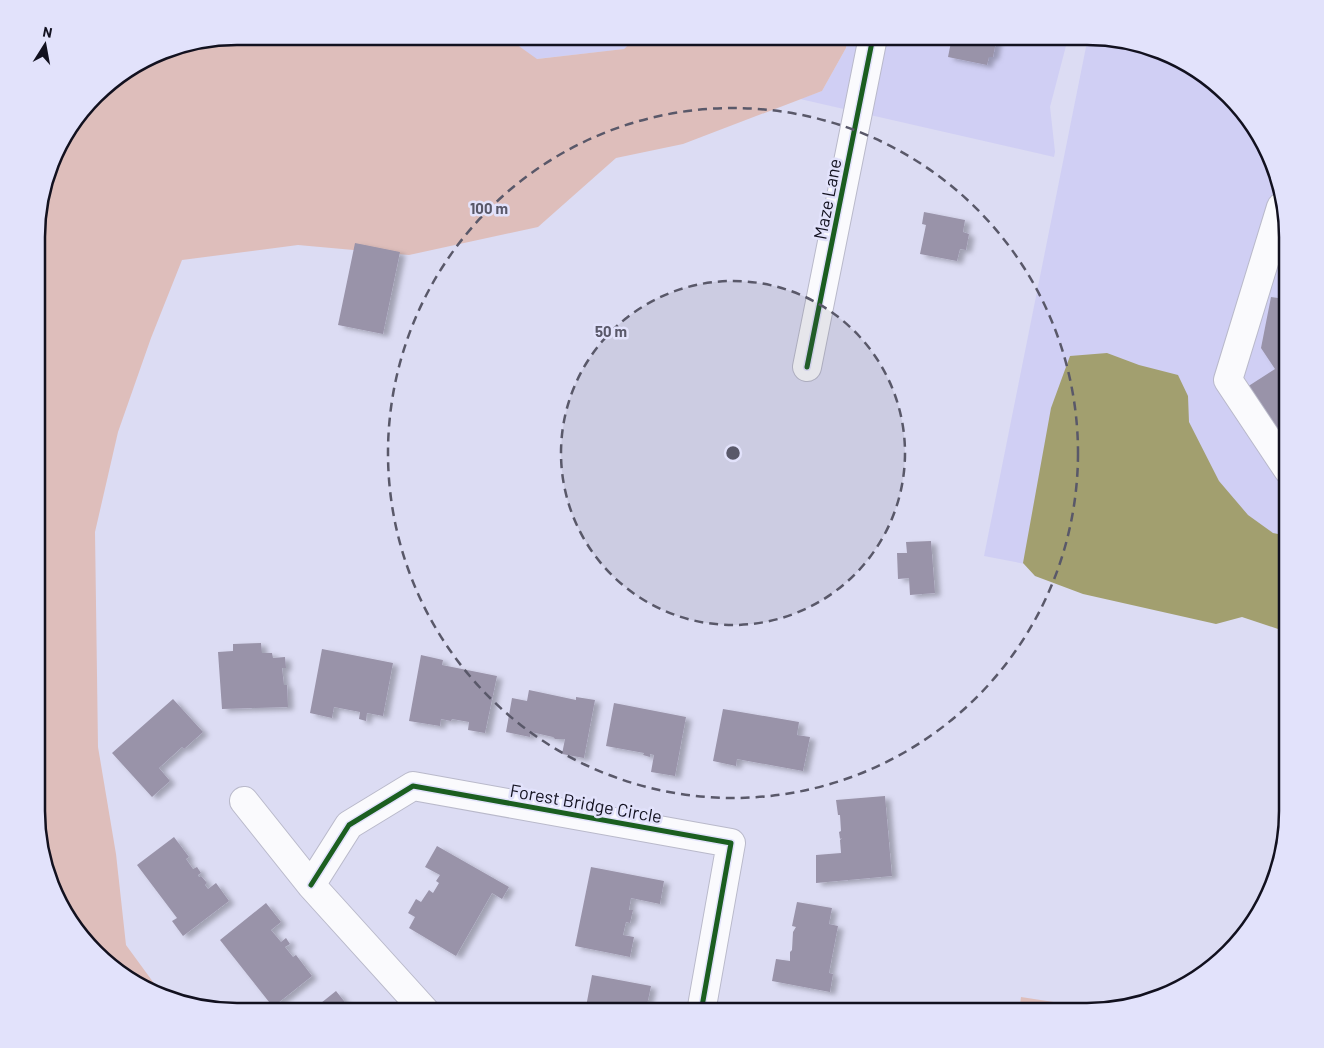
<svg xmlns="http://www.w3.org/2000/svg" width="1324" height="1048" viewBox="0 0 1324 1048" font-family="Barlow,sans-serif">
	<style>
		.built { fill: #d0cff4 }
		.green { fill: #debebb }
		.water { fill: #a29f6f }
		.building { fill: #9993a9; filter: url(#shadow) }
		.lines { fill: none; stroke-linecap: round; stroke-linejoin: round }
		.minor-casing { stroke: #b9b9ca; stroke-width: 30 }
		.minor { stroke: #fafafd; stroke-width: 28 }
		.cycleway-casing { stroke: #e2e2fb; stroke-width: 8 }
		.cycleway { stroke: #1b5e20; stroke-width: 5 }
		.ring { fill: none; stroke: #595869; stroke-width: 2.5; stroke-dasharray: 9 6 }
		.labels { text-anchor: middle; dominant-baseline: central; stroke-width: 5; stroke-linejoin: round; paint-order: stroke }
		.street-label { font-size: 18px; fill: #12111f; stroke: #e2e2fb }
		.rim { fill: none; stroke: #12111f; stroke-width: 2.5 }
		.centre { fill: #595869; stroke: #e2e2fb; stroke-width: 2.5 }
		.ring-label { font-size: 15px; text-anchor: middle; font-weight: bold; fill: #595869; stroke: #e2e2fb; stroke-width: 5; stroke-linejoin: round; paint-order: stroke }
	</style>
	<defs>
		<filter id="shadow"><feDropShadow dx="5.5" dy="3" stdDeviation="2.5" flood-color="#0004"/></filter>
	</defs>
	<rect width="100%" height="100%" fill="#dcdcf3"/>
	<path class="built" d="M505,36H638L625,49L536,59Z
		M847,37H1078L1077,41L1067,42L1050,107L1055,152L1054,157L800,99L822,91L846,48Z
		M1088,37H1100L1164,51L1220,86L1267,148L1288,236L1287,615L984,556Z"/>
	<path class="green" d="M237,36H505L537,59L624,49L638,36L847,37L846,48L822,91L683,144L616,158L538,227L409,255L298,245L182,260L151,338L118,432L95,532L98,747L116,854L126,945L164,997L104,962L57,900L37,825L38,210L63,137L105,86L172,47Z
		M1021,997L1099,1009L1087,1012H1019Z"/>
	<path class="water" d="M1107,353L1139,365L1178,375L1188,396L1189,422L1219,481L1248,515L1273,533L1288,536L1287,632L1242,617L1216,624L1083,594L1035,576L1023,563L1051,408L1070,356Z"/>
	<path class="building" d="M952,37H997L993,57H989L987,65L948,57Z
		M924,212L965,220L963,232L969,234L966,250L960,249L957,261L920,254L926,225L922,224Z
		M355,243L400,252L383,334L338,325Z
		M1284,268L1288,269V446L1247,387L1275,369L1261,348L1271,297L1278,298Z
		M931,541L935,593L910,595L909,578L898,579L897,553H907L906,542Z
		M261,643L262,653H272L273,658L285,657L286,668H282L284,685H287L288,707L222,709L218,652L233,651V644Z
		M322,649L393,663L383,716L367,713L366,721L359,719L360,712L334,707L332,718L310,713Z
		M421,655L443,660L442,665L497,676L485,733L468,730L469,722L452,719L451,721L441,719L440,726L409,721Z
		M529,690L576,700V697L595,700L584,758L562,754L565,739H555L553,737L531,732L530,737L506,732L512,698L527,701Z
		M173,699L203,732L184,749L182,747L159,768L170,781L152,797L112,753Z
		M614,703L686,717L675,776L651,772L654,755L650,754V757L643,755L644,753L606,746Z
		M723,709L799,722L797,735L810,737L803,771L737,759L736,766L713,761Z
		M885,796L892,876L816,883V855L841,853L840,840L842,838L840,839L839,832L841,831L840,815H838L836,800Z
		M174,837L189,857L186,859L193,869L197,867L201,873L198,875L199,877L201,876L207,883L205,885L208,889L216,883L229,901L183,936L172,921L177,918L137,865Z
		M437,846L509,887L502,899L492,893L456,956L409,928L415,917L408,913L416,899L421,902L429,890L433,893L439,883L436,881L440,875L425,867Z
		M591,867L664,881L660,904L631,898L629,910H633L630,923L626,922L623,935L634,937L630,957L575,946Z
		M797,902L832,908L829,924L838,926L829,973L833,974L830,992L772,981L776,959L790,961V952L792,950L793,932L796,927L792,926Z
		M266,903L281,922L271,930L281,942L286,938L290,944L285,947L293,957L296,955L312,976L273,1007L220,940Z
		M592,975L651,986L646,1010L633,1007L632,1012H585Z
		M336,991L348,1006L343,1010L344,1011H311Z"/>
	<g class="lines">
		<defs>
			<path id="minor" d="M1281,207L1228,380L1288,470
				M807,367L873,37
				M244,801L311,885L425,1011
				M311,885L349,825L413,786L731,843L701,1012"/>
		</defs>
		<use href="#minor" class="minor-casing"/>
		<use href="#minor" class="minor"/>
		<defs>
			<path id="cycleway" d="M807,367L873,37
				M311,885L349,825L413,786L731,843L701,1012"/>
		</defs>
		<use href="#cycleway" class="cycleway-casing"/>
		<use href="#cycleway" class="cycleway"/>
	</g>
	<circle cx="733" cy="453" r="172" fill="#595869" fill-opacity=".12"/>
	<g class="ring">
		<circle cx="733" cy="453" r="172"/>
		<circle cx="733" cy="453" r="345"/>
	</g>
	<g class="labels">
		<g class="street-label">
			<text transform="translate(827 199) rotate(-79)">Maze Lane</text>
			<text transform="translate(586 803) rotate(10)">Forest Bridge Circle</text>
		</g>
	</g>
	<path d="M0 0H1324V1048H0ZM237 45H1087A192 192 0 0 1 1279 237V811A192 192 0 0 1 1087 1003H237A192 192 0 0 1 45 811V237A192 192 0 0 1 237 45Z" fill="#e2e2fb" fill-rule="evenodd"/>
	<path class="rim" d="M237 45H1087A192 192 0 0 1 1279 237V811A192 192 0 0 1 1087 1003H237A192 192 0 0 1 45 811V237A192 192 0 0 1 237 45Z"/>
	<circle cx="733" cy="453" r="8" class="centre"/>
	<g class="ring-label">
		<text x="489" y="214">100 m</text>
		<text x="611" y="337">50 m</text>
	</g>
	<g transform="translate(45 45) rotate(11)" stroke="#e2e2fb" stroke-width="4" paint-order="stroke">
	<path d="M0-4L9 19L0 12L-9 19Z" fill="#12111f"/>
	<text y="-8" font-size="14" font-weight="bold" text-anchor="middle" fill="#12111f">N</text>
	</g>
</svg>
